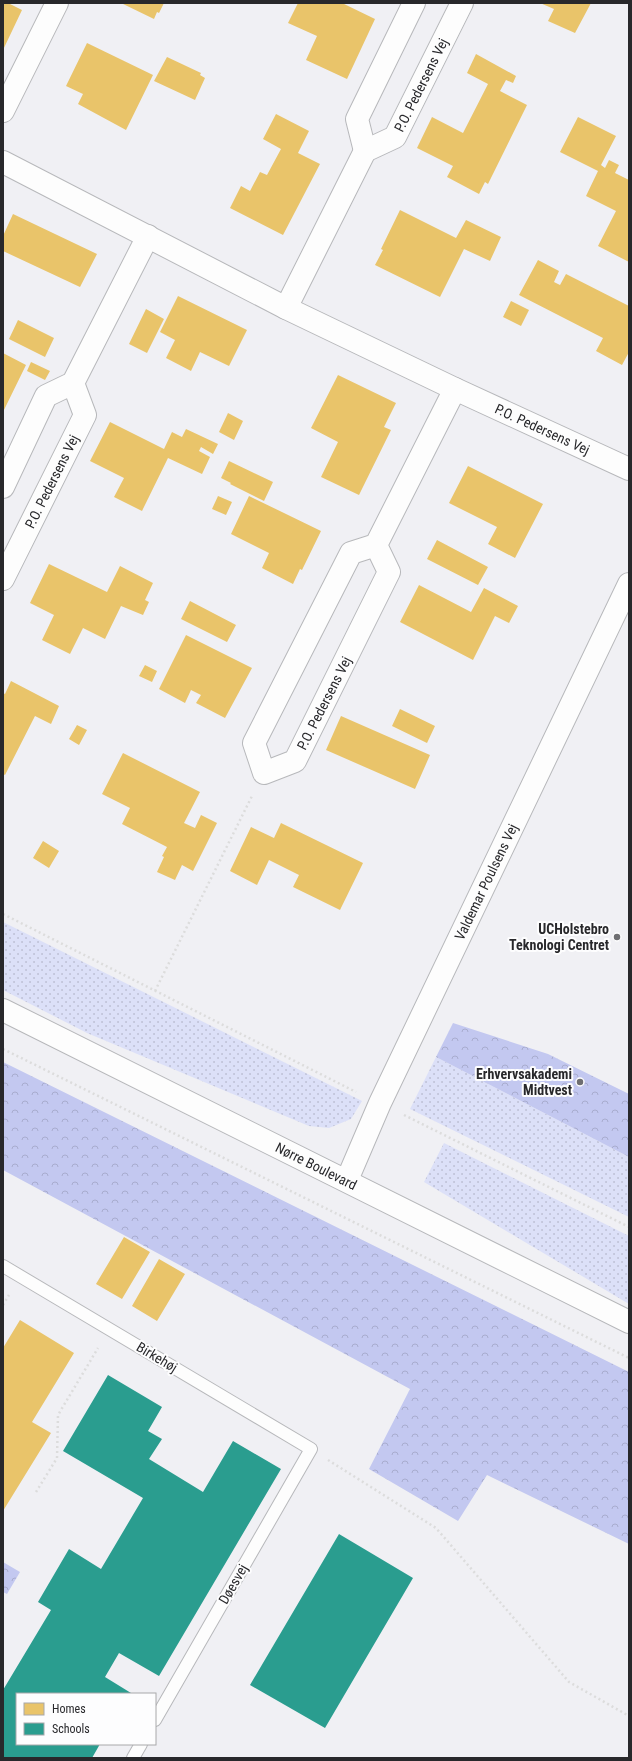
<svg xmlns="http://www.w3.org/2000/svg" width="632" height="1761" viewBox="0 0 632 1761" font-family="'Roboto Condensed',sans-serif">
	<style>
		.grass { fill: url(#grass-dots) }
		.forest { fill: url(#forest-crowns) }
		.homes { fill: #e9c46a }
		.schools { fill: #2a9d8f }
		.lines { fill: none; stroke-linecap: round; stroke-linejoin: round }
		.lane-casing { stroke: #b7b8bb; stroke-width: 14 }
		.street-casing { stroke: #b7b8bb; stroke-width: 24 }
		.secondary-casing { stroke: #b7b8bb; stroke-width: 24 }
		.path { stroke: #dcdcdc; stroke-width: 2.5; stroke-dasharray: 2 3; stroke-linecap: butt }
		.lane { stroke: #fdfdfd; stroke-width: 12 }
		.street { stroke: #fdfdfd; stroke-width: 22 }
		.secondary { stroke: #fdfdfd; stroke-width: 22 }
		.poi-dot { fill: #6e6e71; stroke: #fdfdfe; stroke-width: 1.5 }
		.labels { text-anchor: middle; dominant-baseline: central; stroke-width: 4; stroke-linejoin: round; paint-order: stroke }
		.street-label { font-size: 14px; fill: #28282b; stroke: #fdfdfe }
		.poi-label { font-size: 14px; font-weight: bold; fill: #28282b; stroke: #fdfdfe; text-anchor: end }
	</style>
	<defs>
		<pattern id="grass-dots" width="8" height="8" patternUnits="userSpaceOnUse"><rect width="8" height="8" fill="#dce0f8"/><path d="M2 2h.1M6 6h.1" fill="none" stroke="#bdc0d5" stroke-width="1.8" stroke-linecap="round"/></pattern>
		<pattern id="forest-crowns" width="20" height="18" patternUnits="userSpaceOnUse"><rect width="20" height="18" fill="#c3c8f0"/><path d="M2 6a3 3 0 1 1 6 0M12 15a3 3 0 1 1 6 0" fill="none" stroke="#a8acce"/></pattern>
	</defs>
	<rect width="100%" height="100%" fill="#f0f0f4"/>
	<path class="grass" d="M3,922L362,1101L351,1119L329,1128L309,1126L87,1033L3,990Z
		M436,1057L629,1157V1217L410,1109Z
		M444,1143L629,1236V1304L424,1182Z"/>
	<path class="forest" d="M453,1023L548,1054L629,1094V1157L436,1057Z
		M3,1062L629,1372V1544L487,1475L458,1521L369,1469L410,1389L3,1170Z
		M3,1562L20,1572L7,1594L3,1592Z"/>
	<path class="homes" d="M3,3H8L22,10L3,50Z
		M121,3H164L159,13L157,12L154,19Z
		M298,3H342L375,19L347,79L306,60L317,36L288,23Z
		M540,3H591L575,33L548,21L554,9Z
		M87,43L153,75L126,130L78,104L83,94L66,86Z
		M476,54L516,76L513,83L506,80L500,91L527,105L488,184L485,182L479,194L447,177L453,166L417,148L432,117L463,133L488,84L467,73Z
		M167,57L201,73L200,75L205,78L195,100L154,81Z
		M276,114L309,131L298,153L320,164L283,235L230,208L241,186L250,191L260,172L267,175L281,149L263,139Z
		M578,117L616,136L601,165L605,168L609,160L619,165L615,173L629,180V262L598,246L616,211L586,196L598,171L560,152Z
		M400,210L456,238L466,220L501,237L490,261L464,249L440,297L375,265L383,250L381,249Z
		M13,214L97,254L80,287L3,251V236Z
		M538,260L559,271L554,282L560,285L566,274L629,306V352L622,365L596,351L603,338L519,295Z
		M178,296L247,330L229,366L200,352L191,371L166,358L175,340L160,332Z
		M511,301L529,310L521,326L503,317Z
		M146,309L164,319L147,353L129,344Z
		M18,320L54,338L45,357L9,339Z
		M3,353L26,365L3,412Z
		M31,362L50,371L45,380L27,371Z
		M338,375L396,403L384,427L391,430L359,495L321,477L338,442L311,428Z
		M228,413L243,421L234,440L219,432Z
		M110,422L164,449L172,432L182,437L186,429L218,444L213,454L201,447L199,451L210,457L202,474L168,458L142,511L114,497L124,478L90,461Z
		M229,461L273,482L264,501L230,484L231,483L221,478Z
		M468,466L543,504L515,558L488,544L497,527L449,503Z
		M218,496L232,502L226,515L212,509Z
		M249,496L321,531L302,570L300,569L293,584L262,568L269,553L231,534Z
		M437,540L488,567L478,585L427,559Z
		M49,564L107,592L120,566L153,583L145,600L149,602L143,615L121,606L105,639L83,628L70,654L42,640L54,615L30,603Z
		M419,585L471,612L484,588L518,606L509,623L495,616L473,660L400,622Z
		M190,601L236,625L227,642L181,619Z
		M186,635L252,668L225,718L196,703L201,695L191,690L185,703L159,689Z
		M145,665L157,671L152,682L139,676Z
		M11,681L59,706L51,724L35,716L5,775L3,774V693L5,694Z
		M400,709L435,726L427,743L392,726Z
		M341,716L430,755L415,789L326,750Z
		M77,725L87,730L79,745L69,739Z
		M123,753L200,792L184,823L195,828L201,815L217,823L193,871L182,865L175,880L157,872L164,857L162,856L167,847L122,824L130,808L102,794Z
		M281,823L363,863L340,910L293,887L299,875L269,860L257,885L230,871L251,827L274,838Z
		M43,841L59,851L49,868L33,858Z
		M124,1237L150,1252L122,1299L96,1284Z
		M159,1259L185,1274L157,1321L132,1306Z
		M20,1320L74,1353L32,1422L51,1433L3,1511V1348Z"/>
	<path class="schools" d="M108,1375L162,1407L148,1431L162,1439L149,1459L203,1492L233,1441L281,1469L159,1676L119,1653L105,1677L131,1693L130,1694H17V1744H100L92,1758H3V1690L51,1610L38,1602L69,1549L101,1569L143,1498L63,1451Z
		M339,1534L413,1578L325,1728L250,1685Z"/>
	<g class="lines">
		<defs>
			<path id="lane" d="M3,1266L311,1449L155,1720
				M133,1758L141,1744"/>
			<g id="street">
				<path d="M3,111L57,3"/>
				<path d="M365,151L357,119L414,3"/>
				<path id="s1" d="M3,162L286,308L455,389L629,469"/>
				<path id="s2" d="M286,308L365,151L395,137L462,3"/>
				<path d="M3,487L46,396L73,383L148,236"/>
				<path d="M376,545L389,572L295,761L264,773L254,743L351,553L376,545L455,389"/>
				<path id="s3" d="M3,579L85,415L73,383"/>
				<path id="s4" d="M347,1180L380,1103L629,584"/>
			</g>
			<g id="secondary">
				<path id="s5" d="M3,1010L629,1322"/>
			</g>
		</defs>
		<use href="#lane" class="lane-casing"/>
		<use href="#street" class="street-casing"/>
		<use href="#secondary" class="secondary-casing"/>
		<path class="path" d="M3,914L356,1092
			M155,991L252,796
			M3,1049L629,1358
			M404,1115L629,1227
			M3,1305L9,1295
			M328,1460L436,1528L569,1682L629,1716
			M36,1492L57,1458L58,1415L98,1348"/>
		<use href="#lane" class="lane"/>
		<use href="#street" class="street"/>
		<use href="#secondary" class="secondary"/>
	</g>
	<g class="poi-dot">
		<circle cx="617" cy="937" r="4"/>
		<circle cx="580" cy="1082" r="4"/>
	</g>
	<g class="labels">
		<g class="street-label">
			<text stroke="none"><textPath href="#s2" startOffset="267">P.O. Pedersens Vej</textPath></text>
			<text stroke="none"><textPath href="#s1" startOffset="602">P.O. Pedersens Vej</textPath></text>
			<text stroke="none"><textPath href="#s3" startOffset="109">P.O. Pedersens Vej</textPath></text>
			<text transform="translate(324 703) rotate(-63)">P.O. Pedersens Vej</text>
			<text stroke="none"><textPath href="#s4" startOffset="329">Valdemar Poulsens Vej</textPath></text>
			<text stroke="none"><textPath href="#s5" startOffset="350">Nørre Boulevard</textPath></text>
			<text transform="translate(157 1357) rotate(31)">Birkehøj</text>
			<text transform="translate(233 1584) rotate(-60)">Døesvej</text>
		</g>
		<g class="poi-label">
			<text x="609" y="929">UCHolstebro<tspan x="609" dy="16">Teknologi Centret</tspan></text>
			<text x="572" y="1074">Erhvervsakademi<tspan x="572" dy="16">Midtvest</tspan></text>
		</g>
	</g>
	<rect width="632" height="1761" fill="none" stroke="#28282b" stroke-width="8"/>
	<rect x="16" y="1693" width="140" height="52" fill="#fdfdfe" stroke="#a8a8aa"/>
	<rect x="24" y="1703" width="20" height="12" fill="#e9c46a" stroke="#a8a8aa"/>
	<text x="52" y="1713" font-size="12" fill="#28282b">Homes</text>
	<rect x="24" y="1723" width="20" height="12" fill="#2a9d8f" stroke="#a8a8aa"/>
	<text x="52" y="1733" font-size="12" fill="#28282b">Schools</text>
</svg>
